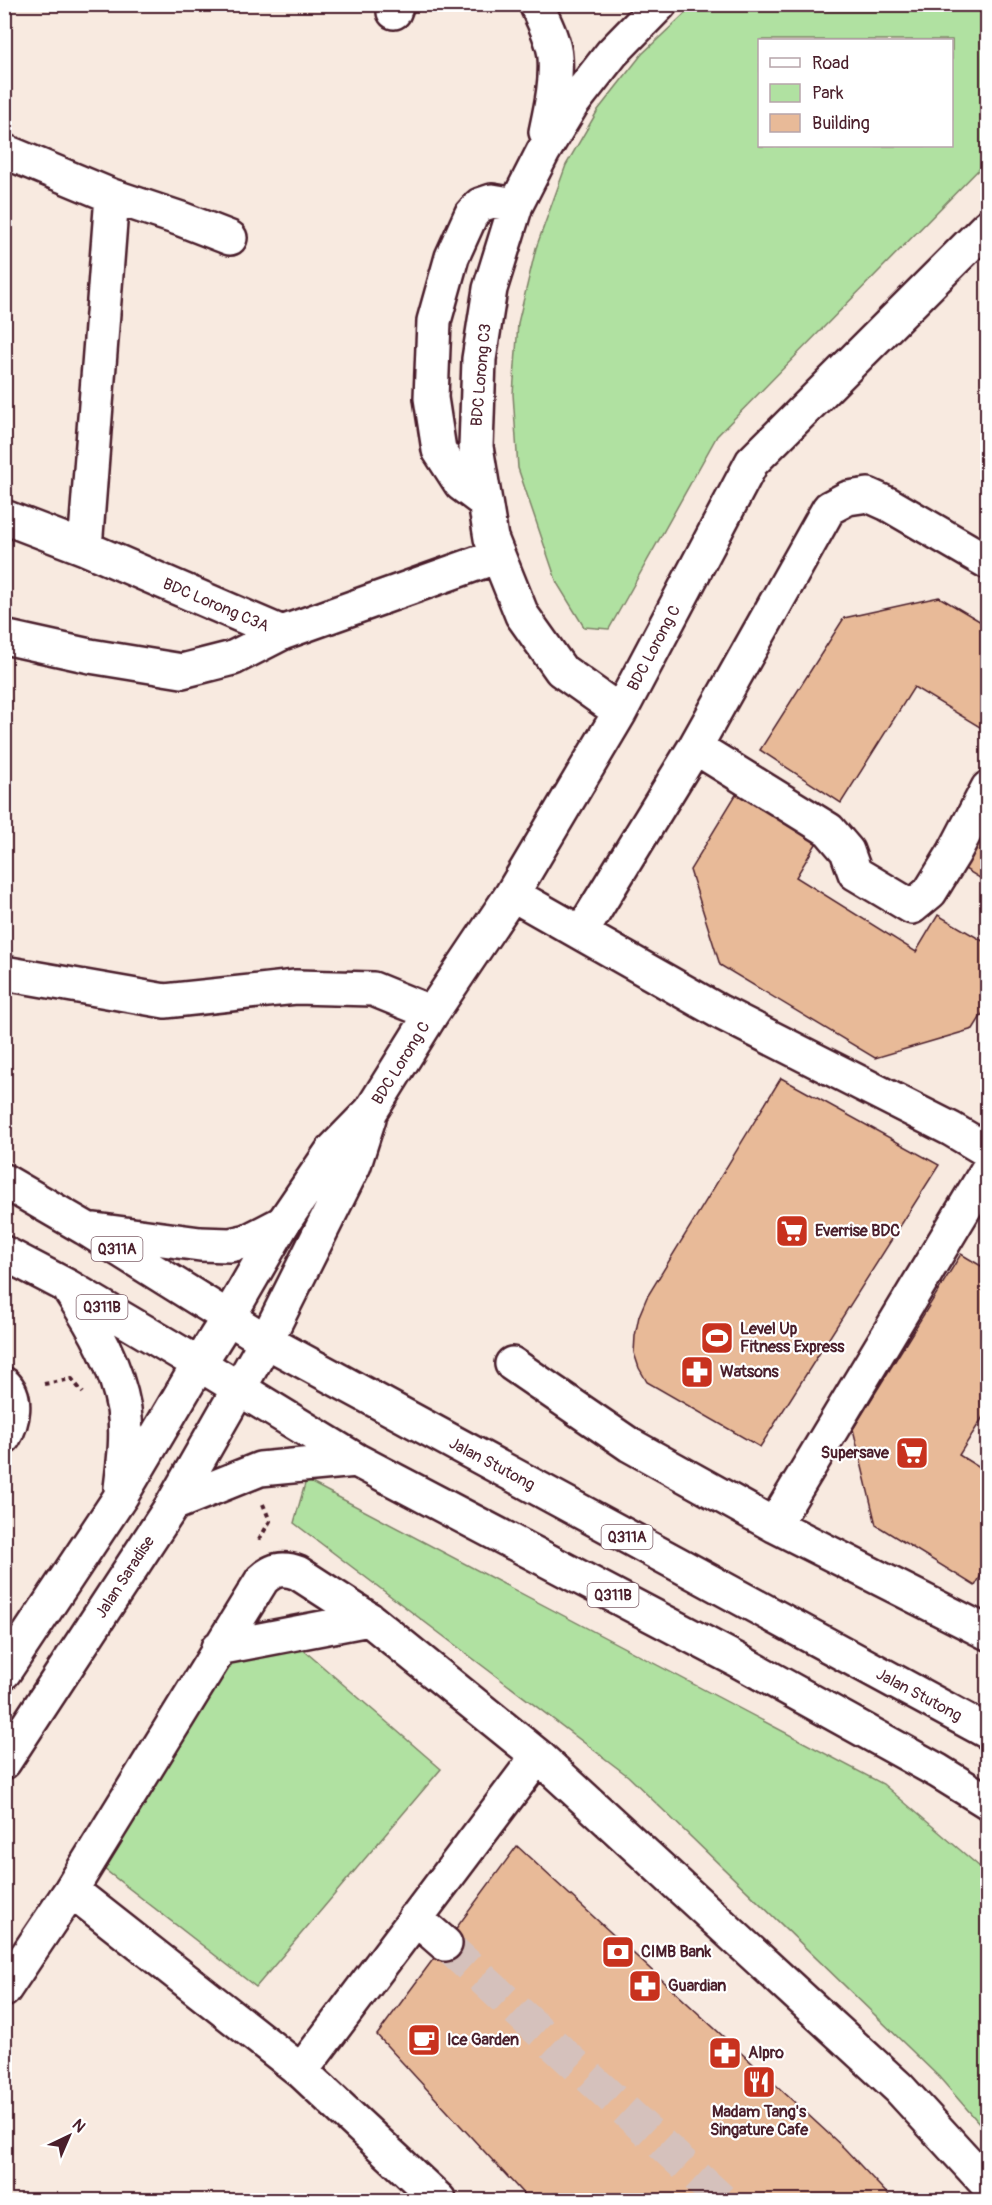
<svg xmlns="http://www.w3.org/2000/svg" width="992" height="2205" viewBox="0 0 992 2205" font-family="Pangolin,sans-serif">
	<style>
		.green { fill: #b0e1a1; stroke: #7d8066; stroke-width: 1.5; fill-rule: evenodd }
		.building { fill: #e8ba98; stroke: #4a1f2b; stroke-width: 1.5 }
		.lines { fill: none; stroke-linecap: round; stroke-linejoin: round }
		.minor-tunnel { stroke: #d5c1bc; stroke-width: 33; stroke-dasharray: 33 16; stroke-linecap: butt }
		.minor-casing { stroke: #4a1f2b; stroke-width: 38 }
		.major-casing { stroke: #4a1f2b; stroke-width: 38 }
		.path { stroke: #4a1f2b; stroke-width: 4; stroke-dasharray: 4.5 4.5; stroke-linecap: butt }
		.minor { stroke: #fff; stroke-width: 33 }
		.major { stroke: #fff; stroke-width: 33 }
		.labels { text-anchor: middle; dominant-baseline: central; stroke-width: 4.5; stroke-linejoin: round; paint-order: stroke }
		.shield { fill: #fff; stroke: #80626b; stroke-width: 1.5 }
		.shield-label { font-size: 15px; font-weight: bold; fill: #4a1f2b }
		.street-label { font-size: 16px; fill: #4a1f2b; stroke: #fff }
		.poi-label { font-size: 16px; font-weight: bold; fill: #4a1f2b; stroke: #fff; text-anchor: start }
	</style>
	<rect width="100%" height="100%" fill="#f8eae0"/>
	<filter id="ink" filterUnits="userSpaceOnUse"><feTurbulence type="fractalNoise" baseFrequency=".0167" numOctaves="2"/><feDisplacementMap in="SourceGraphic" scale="12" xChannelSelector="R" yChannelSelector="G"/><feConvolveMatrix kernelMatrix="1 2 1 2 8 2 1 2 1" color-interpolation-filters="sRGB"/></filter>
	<g filter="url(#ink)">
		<path class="green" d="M694,5H987V161L717,436L609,629L584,627L557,583L518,468L513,394L518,323L536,248L566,165L598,110L642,54ZM760,40H952V146H760Z
			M306,1480L883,1784L987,1873V2132L939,2077L628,1776L294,1523Z
			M300,1647L441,1769L256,1987L90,1858L116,1851L228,1659Z"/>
		<path class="building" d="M939,597L988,626V732L914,687L841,803L760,750L844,618Z
			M740,788L819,839L796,877L916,952L938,915L988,944V1005L973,1029L875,1058L720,965L690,870Z
			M988,821V883L960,866Z
			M781,1078L939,1165L760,1447L647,1382L639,1368L634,1353L635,1336L639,1316L647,1297Z
			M961,1254L988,1270V1409L959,1455L988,1473V1563L975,1586L876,1525L853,1429Z
			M517,1846L844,2148L893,2200H529L377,2035Z"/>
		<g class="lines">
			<path class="minor-tunnel" d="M445,1944L722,2200"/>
			<defs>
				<path id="minor" d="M536,4C543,20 554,40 555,57C557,82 551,108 546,132
					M394,12L397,4
					M4,151L112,196L181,219L230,238
					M485,502L461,484L439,450L431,398L434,321L452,257L471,215L480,205L492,201L516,205
					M4,517L85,548L282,633
					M85,548L112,196
					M4,637L90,656L182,671L233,658L282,633L498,556
					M620,712L561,670L522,615L491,538L476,447L479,359L490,289L516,205L543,152L572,104L612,53L660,4
					M695,747L829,830L847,851L855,873L912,907L930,892L954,853L988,788
					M512,894L720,1012L951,1129L988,1151
					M581,933L695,747L829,508L848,498L868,495L888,504L988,562
					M4,973L165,1001L296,987L373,989L432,1013
					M228,1318L283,1223L332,1151L371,1111L432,1013L512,894L620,712L752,462L988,226
					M266,1341L354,1165L369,1118
					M512,1364L630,1445L774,1525L988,1633
					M4,1384C18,1397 13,1422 4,1437
					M774,1525L988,1169
					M218,1648L369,1619
					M71,1890L301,2071L439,2200
					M415,1918L445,1944
					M4,1990L71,1890L262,1580C273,1569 283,1567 298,1573L369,1619L538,1756L899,2088L988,2185
					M301,2071L538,1756"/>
				<path id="major" d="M4,1181L85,1228L266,1341L988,1732
					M95,1230L200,1244L230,1245L248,1241L283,1223
					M4,1253L67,1286L199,1364L356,1460L737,1660L938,1771L988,1802
					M71,1292C95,1328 116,1365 124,1409C128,1435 124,1463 121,1488
					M173,1504L260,1469L356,1460
					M4,1672L121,1496L199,1364L228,1318
					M4,1762L173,1504L266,1341"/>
			</defs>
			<use href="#minor" class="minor-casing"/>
			<use href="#major" class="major-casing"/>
			<path class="path" d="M44,1384L72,1379L83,1393
				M259,1540L270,1521L263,1504"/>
			<use href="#minor" class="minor"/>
			<use href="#major" class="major"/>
		</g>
	</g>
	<defs>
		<symbol id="supermarket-square" viewBox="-11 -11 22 22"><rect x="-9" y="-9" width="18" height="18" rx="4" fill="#c8321e" stroke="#fff"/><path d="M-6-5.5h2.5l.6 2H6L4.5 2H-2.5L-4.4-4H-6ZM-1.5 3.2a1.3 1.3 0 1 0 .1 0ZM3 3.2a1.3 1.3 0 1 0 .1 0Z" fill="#fff"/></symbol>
		<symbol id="stadium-square" viewBox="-11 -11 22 22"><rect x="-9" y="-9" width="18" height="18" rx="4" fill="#c8321e" stroke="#fff"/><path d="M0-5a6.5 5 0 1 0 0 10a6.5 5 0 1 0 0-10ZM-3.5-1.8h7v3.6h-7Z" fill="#fff"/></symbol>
		<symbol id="pharmacy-square" viewBox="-11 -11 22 22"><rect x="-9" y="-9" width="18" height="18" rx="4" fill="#c8321e" stroke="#fff"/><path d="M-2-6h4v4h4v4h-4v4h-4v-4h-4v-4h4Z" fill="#fff"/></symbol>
		<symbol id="bank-square" viewBox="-11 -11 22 22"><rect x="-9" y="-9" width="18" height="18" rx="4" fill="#c8321e" stroke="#fff"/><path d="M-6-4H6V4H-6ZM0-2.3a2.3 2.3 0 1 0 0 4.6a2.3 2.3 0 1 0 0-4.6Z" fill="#fff"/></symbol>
		<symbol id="cafe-square" viewBox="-11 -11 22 22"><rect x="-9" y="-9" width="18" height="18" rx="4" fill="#c8321e" stroke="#fff"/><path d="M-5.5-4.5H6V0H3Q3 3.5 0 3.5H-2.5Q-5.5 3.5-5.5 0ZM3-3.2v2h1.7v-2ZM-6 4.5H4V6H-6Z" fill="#fff"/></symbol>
		<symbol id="restaurant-square" viewBox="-11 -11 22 22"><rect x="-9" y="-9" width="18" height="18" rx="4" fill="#c8321e" stroke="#fff"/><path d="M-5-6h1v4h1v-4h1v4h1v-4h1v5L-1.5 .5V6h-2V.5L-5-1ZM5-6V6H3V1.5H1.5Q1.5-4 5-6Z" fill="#fff"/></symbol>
	</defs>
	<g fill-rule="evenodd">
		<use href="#supermarket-square" x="773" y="1212" width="38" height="38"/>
		<use href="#stadium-square" x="698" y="1319" width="38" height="38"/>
		<use href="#pharmacy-square" x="678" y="1353" width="38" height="38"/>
		<use href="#supermarket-square" x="893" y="1434" width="38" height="38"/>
		<use href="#bank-square" x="599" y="1933" width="38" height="38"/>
		<use href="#pharmacy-square" x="626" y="1967" width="38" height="38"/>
		<use href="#cafe-square" x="405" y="2021" width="38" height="38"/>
		<use href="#pharmacy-square" x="706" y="2034" width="38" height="38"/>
		<use href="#restaurant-square" x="740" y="2063" width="38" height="38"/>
	</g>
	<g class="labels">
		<g class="shield">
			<rect x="91.5" y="1237" width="51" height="24" rx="4.5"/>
			<rect x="76.5" y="1295" width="51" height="24" rx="4.5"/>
			<rect x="601.5" y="1525" width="51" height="24" rx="4.5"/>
			<rect x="587.5" y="1583" width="51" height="24" rx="4.5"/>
		</g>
		<g class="shield-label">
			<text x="117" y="1249">Q311A</text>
			<text x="102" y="1307">Q311B</text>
			<text x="627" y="1537">Q311A</text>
			<text x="613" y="1595">Q311B</text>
		</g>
		<g class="street-label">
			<text transform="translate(481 375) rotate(-85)">BDC Lorong C3</text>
			<text transform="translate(216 605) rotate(23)">BDC Lorong C3A</text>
			<text transform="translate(654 648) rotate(-62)">BDC Lorong C</text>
			<text transform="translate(401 1063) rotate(-58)">BDC Lorong C</text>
			<text transform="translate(492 1464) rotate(28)">Jalan Stutong</text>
			<text transform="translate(125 1577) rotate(-57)">Jalan Saradise</text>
			<text transform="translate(919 1695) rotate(28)">Jalan Stutong</text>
		</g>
		<g class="poi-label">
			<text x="815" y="1231">Everrise BDC</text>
			<text x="740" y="1329">Level Up<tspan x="740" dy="18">Fitness Express</tspan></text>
			<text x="720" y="1372">Watsons</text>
			<text x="889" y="1453" text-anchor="end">Supersave</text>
			<text x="641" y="1952">CIMB Bank</text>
			<text x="668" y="1986">Guardian</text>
			<text x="447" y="2040">Ice Garden</text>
			<text x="748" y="2053">Alpro</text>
			<text x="759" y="2112" text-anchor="middle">Madam Tang's<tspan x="759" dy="18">Singature Cafe</tspan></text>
		</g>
	</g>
	<rect width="992" height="2205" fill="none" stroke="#fff" stroke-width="24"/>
	<rect x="12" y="12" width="968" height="2181" fill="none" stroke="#4a1f2b" stroke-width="2" filter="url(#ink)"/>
	<rect x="758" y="39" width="195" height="108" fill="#ffffff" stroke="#b7a5aa" stroke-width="1.5"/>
	<rect x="770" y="58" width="30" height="9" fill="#ffffff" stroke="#b7a5aa" stroke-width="1.5"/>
	<text x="812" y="69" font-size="18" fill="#4a1f2b">Road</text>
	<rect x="770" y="84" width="30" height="18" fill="#b0e1a1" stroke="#b7a5aa" stroke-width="1.5"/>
	<text x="812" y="99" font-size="18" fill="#4a1f2b">Park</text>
	<rect x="770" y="114" width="30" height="18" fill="#e8ba98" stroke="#b7a5aa" stroke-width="1.5"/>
	<text x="812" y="129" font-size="18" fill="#4a1f2b">Building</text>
	<g transform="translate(69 2136) rotate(44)" stroke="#ffffff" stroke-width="4.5" paint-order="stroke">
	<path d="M0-4.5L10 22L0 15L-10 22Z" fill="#4a1f2b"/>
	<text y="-9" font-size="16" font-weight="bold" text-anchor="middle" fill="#4a1f2b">N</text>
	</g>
</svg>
